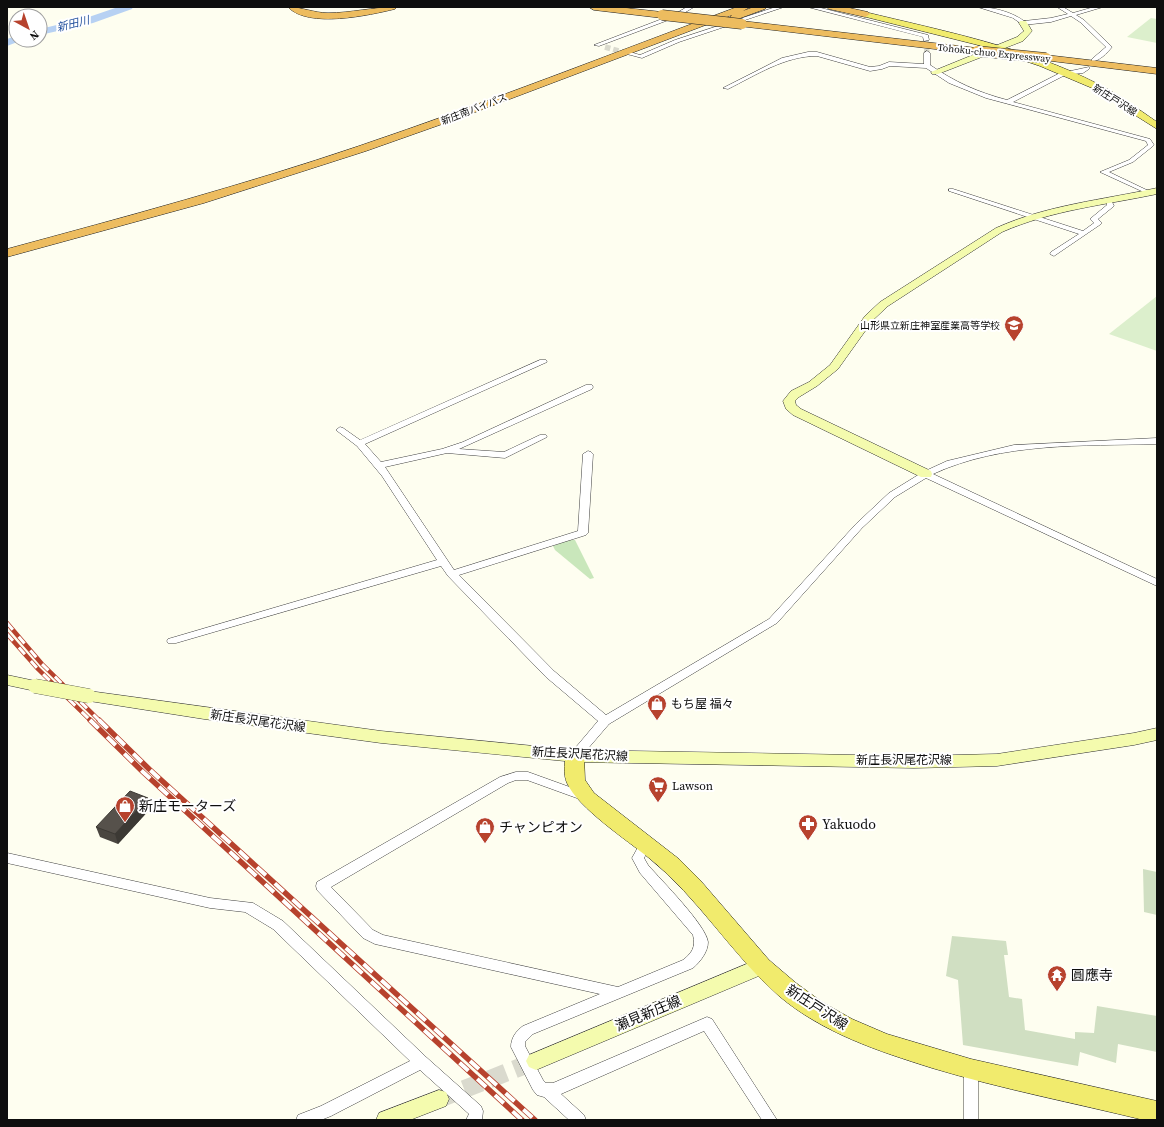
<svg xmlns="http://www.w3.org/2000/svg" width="1164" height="1127" viewBox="0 0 1164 1127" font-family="'Source Serif 4','Noto Sans JP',serif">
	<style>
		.green { fill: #c9e7bb }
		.cemetery { fill: #d0dfc2 }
		.pitch { fill: #dcefcc }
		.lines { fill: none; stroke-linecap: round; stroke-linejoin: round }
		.river { fill: #b7d1f3; fill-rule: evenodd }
		.street-tunnel { stroke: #dadace; stroke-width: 5.5; stroke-dasharray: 5.5 3; stroke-linecap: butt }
		.secondary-tunnel { stroke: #dadace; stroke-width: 18; stroke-dasharray: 18 9; stroke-linecap: butt }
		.street-casing { stroke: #414141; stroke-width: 1 }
		.secondary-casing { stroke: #303030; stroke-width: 1 }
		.primary-casing { stroke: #1f1f1f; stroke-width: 1 }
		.highway-casing { stroke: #1f1f1f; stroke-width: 1 }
		.street { fill: #fff; fill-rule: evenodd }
		.secondary { fill: #f4fbae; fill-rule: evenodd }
		.primary { fill: #f1eb6d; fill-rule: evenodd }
		.highway { fill: #edbc5f; fill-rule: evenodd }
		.rail-far1-casing { stroke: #b7422d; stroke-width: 4.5 }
		.rail-casing { stroke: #b7422d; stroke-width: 5.5 }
		.rail-far1 { stroke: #fff; stroke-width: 3; stroke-dasharray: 9; stroke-linecap: butt }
		.rail { stroke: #fff; stroke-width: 4; stroke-dasharray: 12; stroke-linecap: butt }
		.secondary-bridge-casing { stroke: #303030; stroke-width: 15; stroke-linecap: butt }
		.highway-bridge-casing { stroke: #1f1f1f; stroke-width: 11; stroke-linecap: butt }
		.secondary-bridge { stroke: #f4fbae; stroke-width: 14 }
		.highway-bridge { stroke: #edbc5f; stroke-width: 10 }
		.wall { fill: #4a4640 }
		.shaded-wall { fill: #3c3934 }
		.building { fill: #56514b; stroke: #3c3934 }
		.labels { text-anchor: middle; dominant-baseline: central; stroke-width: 4; stroke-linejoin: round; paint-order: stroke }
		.far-street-label { font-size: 10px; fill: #0e0e0e; stroke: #fff }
		.far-poi-label { font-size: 10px; fill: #0e0e0e; stroke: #fff; text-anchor: end }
		.far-water-label { font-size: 11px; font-style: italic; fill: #1d4b9a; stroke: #fff }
		.poi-label { font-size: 12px; fill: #0e0e0e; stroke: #fff; text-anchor: start }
		.street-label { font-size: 12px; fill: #0e0e0e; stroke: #fff }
		.near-poi-label { font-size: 14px; fill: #0e0e0e; stroke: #fff; text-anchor: start }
		.near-street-label { font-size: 14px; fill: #0e0e0e; stroke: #fff }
	</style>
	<rect width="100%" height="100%" fill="#fefef0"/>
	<path class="green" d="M569,540H575L594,578L590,579L555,550L553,546Z"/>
	<path class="cemetery" d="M1143,869L1157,872V915L1144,912Z
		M952,936L1006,941L1008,955H1004L1009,997L1022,999L1025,1030L1075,1039V1032L1094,1033L1097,1006L1157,1016V1052L1118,1044L1116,1063L1080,1052L1078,1066L963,1045L958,980L946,976Z"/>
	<path class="pitch" d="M1151,18L1157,19V43L1127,37Z
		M1157,296V351L1109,334Z"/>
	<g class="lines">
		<path class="river" d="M118,7H133L132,9L93,23L40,35V29L86,18Z
			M16,36V40H21L20,41L7,46V39Z"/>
		<path class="street-tunnel" d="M926,40L927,53
			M605,47L630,54"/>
		<path class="secondary-tunnel" d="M439,1099L536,1061"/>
		<defs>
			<path id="street" d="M687,7H694L679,16L599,46L594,45L675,14Z
				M776,7H784L679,42L642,58L627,54L630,52L640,55L675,40Z
				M808,7H817L928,35L929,40L924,41L923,37Z
				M978,7C993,7 1012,12 1024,21L1051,18L1068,14L1057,7H1063L1073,13L1094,7H1103L1076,15L1084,20L1112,47C1107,53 1100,61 1092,61V59L1106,47L1080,22L1071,16L1051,22L1023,25L1013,18Z
				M927,51L930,53V65C955,82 977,92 1007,100L1062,72H1066L1089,67V69L1083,73L1065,75L1013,102L1150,139L1154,145L1153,146L1133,162L1109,172L1153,193L1148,194L1100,172L1129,160L1148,145L1146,141L986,98L949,83L926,68L890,66L882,69L870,71L817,56C785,56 756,75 728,89L723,88L782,58L808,52H817L870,67L879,66L889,62L924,64V53Z
				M949,189H953L1083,231L1094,223L1090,219L1107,205V200H1111L1114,206L1098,219L1101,222V224L1054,256L1050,254L1051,252L1079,234L949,191Z
				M540,360H546L547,362L365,444L381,462L442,449L463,442L586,385H592L593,387L592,389L459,449L504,452L540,435H546L547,437L505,458L447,453L385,467L454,570L578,531L583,454L588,451L591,452L593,454L588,533L586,535L459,575L554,671L606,715L769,619L856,524L889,493L923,472L947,461L1014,445L1157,438V444C1083,446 1002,442 933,474L1157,579V586L926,478L895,497L862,528L777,623L609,724L579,759L575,760L571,759L569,756L571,753L598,721L546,677L448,576L441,566L176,643H168L167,641L168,639L437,560L382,476L357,446L336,430L340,427L343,428L360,440Z
				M516,772H528L589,794L591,797L589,800L585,801L527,780H516L508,783L331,887L373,930L383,935L618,987L683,960C692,953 696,947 693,935L640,873L632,858L642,840L646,838L650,840L652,843L644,858L648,865C661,880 706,925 708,942C708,952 700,962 693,968L533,1034L525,1042V1046L543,1080L546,1083H553L707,1017L712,1019L777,1120H762L704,1031L561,1094L584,1115L586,1120H569L544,1097L537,1095L533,1090L511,1047C511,1038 516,1031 523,1026L600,994L375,944L363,938L317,890L316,886L317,882L500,777Z
				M7,853L210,898L253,903L283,921L426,1057L481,1106L483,1111L482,1120H466L469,1114L420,1070L331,1116L321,1120H296L298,1115L321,1106L410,1061L273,929L245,912L210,908L7,863Z
				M971,1063L976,1064L978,1069V1120H964V1069L966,1064Z"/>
			<path id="secondary" d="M1020,21H1026L1032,31L1023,41L938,74H932L931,72L1017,37L1024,31L1019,23Z
				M1157,188V194C1105,205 1052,210 1002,232L888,306L873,320L838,369L817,386L799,397L795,401L796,405L801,409L931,471L932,474L931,477H921L793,415L786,409L783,401L791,391L809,382L830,365L865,316L880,302L996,228C1047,205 1102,200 1157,188Z
				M7,675L40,682L43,686L40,690L35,691L7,685Z
				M89,691L381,731L575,750L914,756L997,754L1134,733L1157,728V740L1134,745L997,766L914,768L575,762L381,743L204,719L83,700L81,696L83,692Z
				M761,958L768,960L771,966L768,972L543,1067L536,1070L529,1067L526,1061L529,1055Z
				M439,1090L446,1092L449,1099L446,1106L410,1120H376L379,1113Z"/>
			<path id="primary" d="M862,12H865C943,31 1026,47 1098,84C1118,94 1138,109 1157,122V129L1092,88L1040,66L978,45L862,16Z
				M575,749L582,751L584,756L585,780L594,793L679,859L700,880L769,960L796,983L822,1002L852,1019L887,1034L971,1059L1157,1101V1120H1144C1074,1103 1002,1089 932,1068C878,1051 823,1033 779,996C731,954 699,898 649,858C627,840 578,808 567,783C563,775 564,758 568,751Z"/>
			<path id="highway" d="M288,7C302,7 314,13 328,13C351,13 373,7 397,7L395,9C370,15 308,29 288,7Z
				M589,7H617L662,12L667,15L662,18L594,10Z
				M737,7H750L743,11L754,7H767L765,9L735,20L732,19L730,17L732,15L465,116L366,151L204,203L7,257V249C125,217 244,185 359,146C486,103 611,54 737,7Z
				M827,7H845L868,12L870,14L865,17L829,9Z
				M742,21L977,48L982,51L977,54L739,26L737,24L739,22Z
				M1046,55L1157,68V74L1043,60L1041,58Z"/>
		</defs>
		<use href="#street" class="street-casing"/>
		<use href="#secondary" class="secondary-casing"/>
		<use href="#primary" class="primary-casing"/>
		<use href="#highway" class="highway-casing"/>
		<use href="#street" class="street"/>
		<use href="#secondary" class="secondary"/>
		<use href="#primary" class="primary"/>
		<use href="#highway" class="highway"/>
		<defs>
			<path id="rail-far1" d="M7,623L42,664L100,721
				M7,634L38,669L91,721"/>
			<path id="rail" d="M90,720L143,772L522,1120
				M99,720L149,769L535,1120"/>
		</defs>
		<use href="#rail-far1" class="rail-far1-casing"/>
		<use href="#rail" class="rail-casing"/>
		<use href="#rail-far1" class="rail-far1"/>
		<use href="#rail" class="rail"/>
		<defs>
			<path id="secondary-bridge" d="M35,686L89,696"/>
			<path id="highway-bridge" d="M662,15L742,24
				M977,51L1046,58"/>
		</defs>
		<use href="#secondary-bridge" class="secondary-bridge-casing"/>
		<use href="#highway-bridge" class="highway-bridge-casing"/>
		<use href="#secondary-bridge" class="secondary-bridge"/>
		<use href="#highway-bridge" class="highway-bridge"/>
	</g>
	<path class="wall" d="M151,808L118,844L100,837L96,827Z"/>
	<path class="shaded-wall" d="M148,798L151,808L118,844L115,834Z"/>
	<path class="building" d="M130,791L148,798L115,834L96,827Z"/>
	<defs>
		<symbol id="school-pin" viewBox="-11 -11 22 30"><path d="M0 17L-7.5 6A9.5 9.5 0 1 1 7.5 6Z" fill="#b7422d" stroke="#fff"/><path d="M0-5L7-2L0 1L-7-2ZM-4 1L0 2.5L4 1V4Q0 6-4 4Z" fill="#fff"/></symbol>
		<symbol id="shop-pin" viewBox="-11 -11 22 30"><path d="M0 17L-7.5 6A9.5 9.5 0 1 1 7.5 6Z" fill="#b7422d" stroke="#fff"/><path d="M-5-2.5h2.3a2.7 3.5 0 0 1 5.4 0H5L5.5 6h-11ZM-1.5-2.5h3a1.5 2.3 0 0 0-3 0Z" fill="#fff"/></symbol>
		<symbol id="supermarket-pin" viewBox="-11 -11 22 30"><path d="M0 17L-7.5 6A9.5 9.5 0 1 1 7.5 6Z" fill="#b7422d" stroke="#fff"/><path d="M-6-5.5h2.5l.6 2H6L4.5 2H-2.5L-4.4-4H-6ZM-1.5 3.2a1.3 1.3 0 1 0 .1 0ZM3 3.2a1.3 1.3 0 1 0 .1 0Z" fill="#fff"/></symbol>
		<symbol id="pharmacy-pin" viewBox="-11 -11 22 30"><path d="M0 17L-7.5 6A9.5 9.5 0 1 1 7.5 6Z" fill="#b7422d" stroke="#fff"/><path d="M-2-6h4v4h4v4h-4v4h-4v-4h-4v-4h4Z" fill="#fff"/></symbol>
		<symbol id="temple-pin" viewBox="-11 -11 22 30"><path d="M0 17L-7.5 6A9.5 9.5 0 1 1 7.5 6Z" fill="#b7422d" stroke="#fff"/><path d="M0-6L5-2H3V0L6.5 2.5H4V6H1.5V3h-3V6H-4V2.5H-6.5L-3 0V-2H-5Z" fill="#fff"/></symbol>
	</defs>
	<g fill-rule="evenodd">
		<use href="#school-pin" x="1003" y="314" width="22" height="30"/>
		<use href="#shop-pin" x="646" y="693" width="22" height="30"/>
		<use href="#supermarket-pin" x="647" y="775" width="22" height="30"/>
		<use href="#shop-pin" x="114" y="795" width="22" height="30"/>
		<use href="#pharmacy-pin" x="797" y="813" width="22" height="30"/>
		<use href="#shop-pin" x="474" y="816" width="22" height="30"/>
		<use href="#temple-pin" x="1046" y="964" width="22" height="30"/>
	</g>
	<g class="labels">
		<g class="far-street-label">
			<text transform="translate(994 53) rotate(6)">Tohoku-chuo Expressway</text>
			<text transform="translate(1115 100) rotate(32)">新庄戸沢線</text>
			<text transform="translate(474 109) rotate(-21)">新庄南バイパス</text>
		</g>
		<g class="far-poi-label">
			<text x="1000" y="325">山形県立新庄神室産業高等学校</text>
		</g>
		<g class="far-water-label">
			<text transform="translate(73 24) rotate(-14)">新田川</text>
		</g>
		<g class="poi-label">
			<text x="671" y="704">もち屋 福々</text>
			<text x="672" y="786">Lawson</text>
		</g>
		<g class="street-label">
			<text transform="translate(258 721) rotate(8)">新庄長沢尾花沢線</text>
			<text transform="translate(580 754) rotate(3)">新庄長沢尾花沢線</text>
			<text x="904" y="760">新庄長沢尾花沢線</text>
		</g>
		<g class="near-poi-label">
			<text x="139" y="806">新庄モーターズ</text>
			<text x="822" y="824">Yakuodo</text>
			<text x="499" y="827">チャンピオン</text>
			<text x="1071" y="975">圓應寺</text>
		</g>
		<g class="near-street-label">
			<text transform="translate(817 1007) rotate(33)">新庄戸沢線</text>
			<text transform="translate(648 1013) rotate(-23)">瀬見新庄線</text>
		</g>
	</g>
	<rect width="1164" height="1127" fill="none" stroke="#0e0e0e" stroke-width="16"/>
	<g transform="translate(28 28) rotate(140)"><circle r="19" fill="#ffffff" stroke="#9f9f9f"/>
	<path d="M0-3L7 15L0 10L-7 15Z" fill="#b7422d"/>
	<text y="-6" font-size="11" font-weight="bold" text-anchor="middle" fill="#0e0e0e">N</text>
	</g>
</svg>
